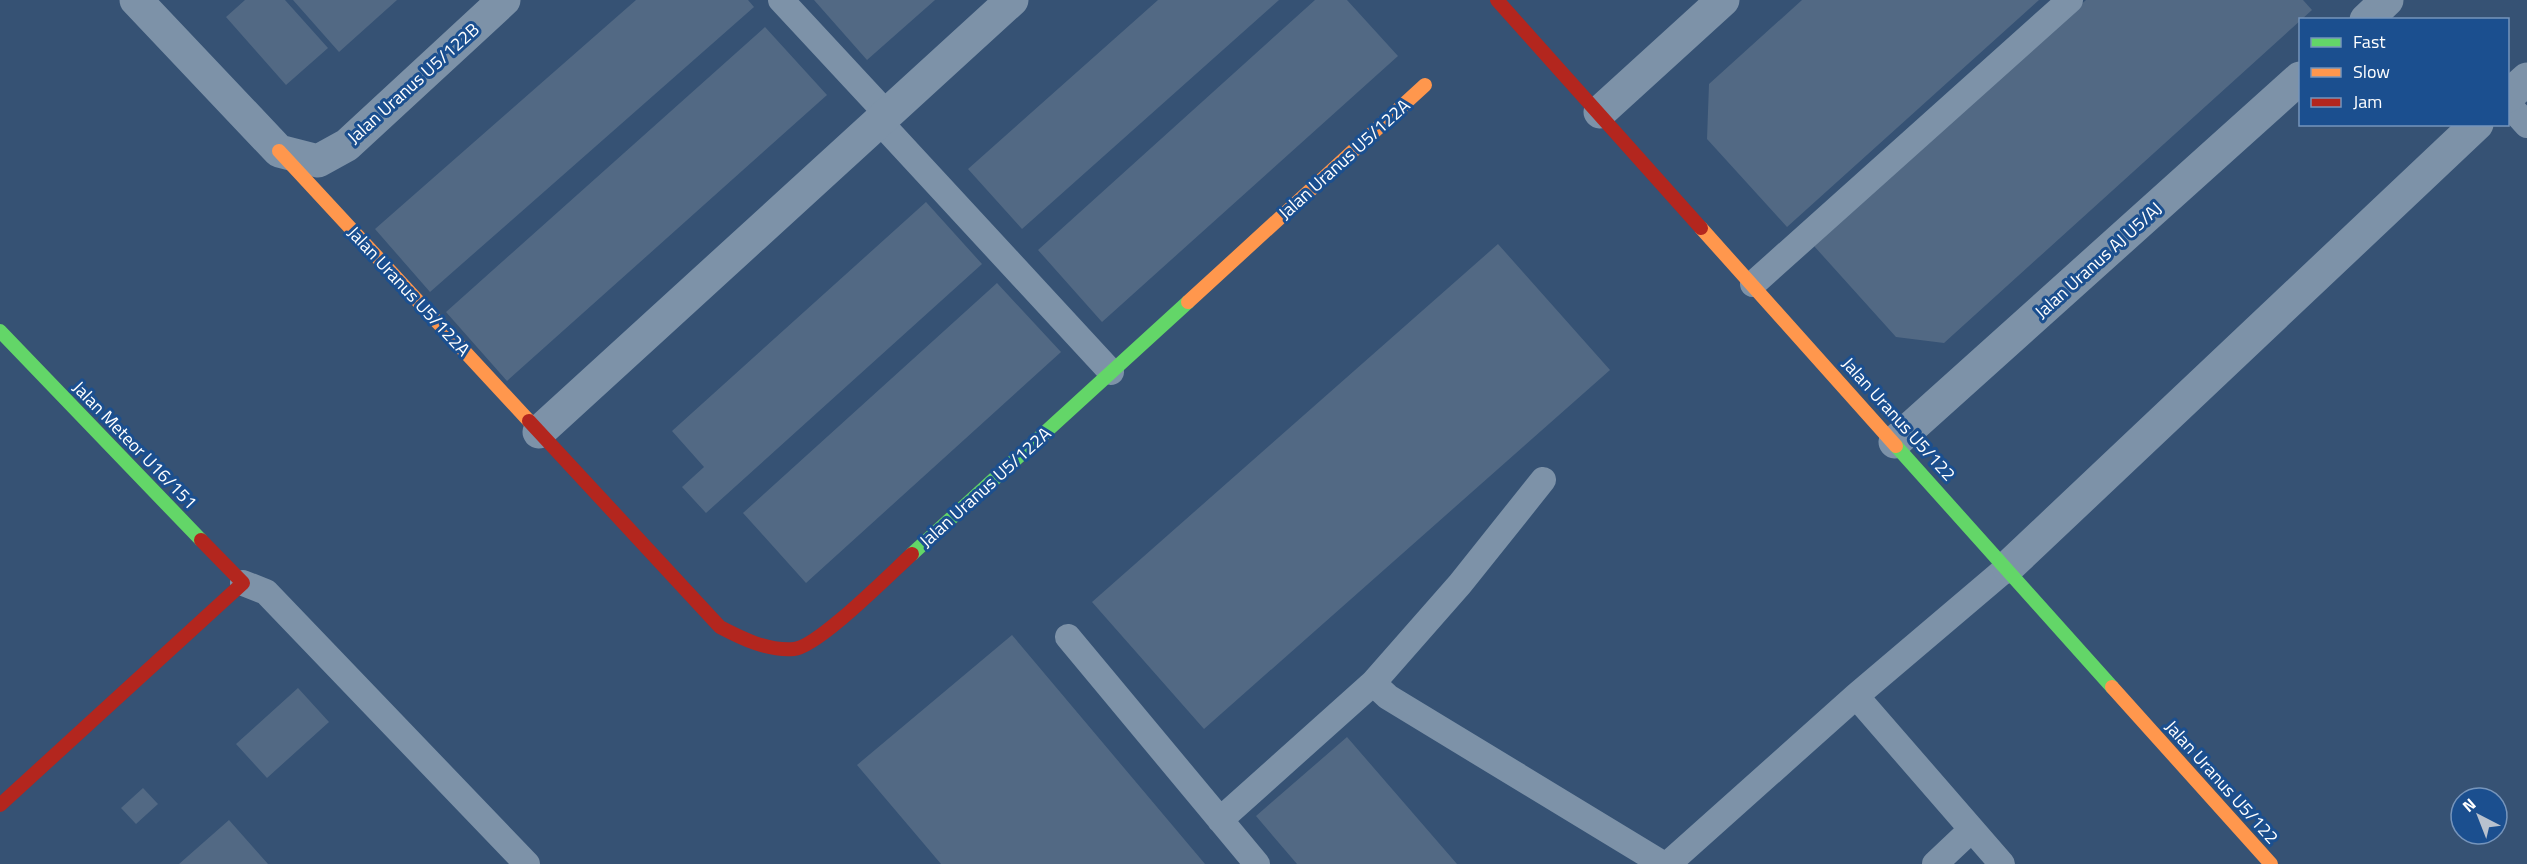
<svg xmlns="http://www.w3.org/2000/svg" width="2527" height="864" viewBox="0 0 2527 864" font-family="'Titillium Web',sans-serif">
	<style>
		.building { fill: #526984 }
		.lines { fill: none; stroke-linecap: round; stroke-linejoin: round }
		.lane { stroke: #7d92a8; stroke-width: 26 }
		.street { stroke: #7d92a8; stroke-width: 33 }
		.fast { stroke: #63d668; stroke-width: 14 }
		.slow { stroke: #ff974d; stroke-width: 14 }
		.jam { stroke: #b3261e; stroke-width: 14 }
		.labels { text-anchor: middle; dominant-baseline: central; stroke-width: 6; stroke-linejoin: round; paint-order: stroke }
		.street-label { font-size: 18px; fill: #fff; stroke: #1b4f8f }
	</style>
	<rect width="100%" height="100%" fill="#365274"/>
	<path class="building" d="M245,0H285L328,48L286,85L226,17Z
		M293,0H397L339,52Z
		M636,0H748L754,7L430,292L375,229Z
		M814,0H935L867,60Z
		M1158,0H1279L1022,229L968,169Z
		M1315,0H1347L1398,56L1102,322L1038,250Z
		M1802,0H2039L1787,227L1707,139L1709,84Z
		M2086,0H2303L2312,10L1944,343L1896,337L1814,246Z
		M765,27L827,95L507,381L446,312Z
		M926,202L982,264L706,513L682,487L704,467L672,431Z
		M1498,244L1610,370L1204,729L1092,602Z
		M997,283L1061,352L806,583L743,513Z
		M1012,635L1205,864H941L857,765Z
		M298,688L329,722L267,778L236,744Z
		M1347,737L1457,864H1297L1256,816Z
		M143,788L158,804L136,824L121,808Z
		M229,820L268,864H179Z"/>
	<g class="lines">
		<path class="lane" d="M781,0L887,114
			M2508,104L2527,125
			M879,121L1111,372
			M1753,284L2070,0
			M243,583L266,592L527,864
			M1068,637L1257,864
			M1373,683L1388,697L1663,864
			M1856,696L2002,864
			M1220,820L1373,683L1460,584L1543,480
			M1668,864L1856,696L2008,567
			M1935,864L1971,830"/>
		<path class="street" d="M136,0L279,151L318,161L347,145L504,0
			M2366,20L2387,0
			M2508,96L2527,79
			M1600,112L1723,0
			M539,432L1012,0
			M1895,442L2300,78
			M2008,567L2477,124"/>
		<path class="fast" d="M0,331L201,540
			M1896,446L2112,687
			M912,554L1188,302"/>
		<path class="slow" d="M279,151L529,421
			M1701,228L1896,446
			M1188,302L1425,85
			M2112,687L2271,864"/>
		<path class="jam" d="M1497,0L1701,228
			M529,421L720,627C743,639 767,651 794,649C818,647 891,573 912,554
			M0,805L243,583L201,540"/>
	</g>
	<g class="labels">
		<g class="street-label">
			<text transform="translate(413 83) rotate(-42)">Jalan Uranus U5/122B</text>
			<text transform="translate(1344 159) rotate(-42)">Jalan Uranus U5/122A</text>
			<text transform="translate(2098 260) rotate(-42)">Jalan Uranus AJ U5/AJ</text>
			<text transform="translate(409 291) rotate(47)">Jalan Uranus U5/122A</text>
			<text transform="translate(1899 419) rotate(48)">Jalan Uranus U5/122</text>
			<text transform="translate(135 445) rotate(46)">Jalan Meteor U16/151</text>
			<text transform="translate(985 487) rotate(-42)">Jalan Uranus U5/122A</text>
			<text transform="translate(2222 782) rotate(48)">Jalan Uranus U5/122</text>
		</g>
	</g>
	<rect x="2299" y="18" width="210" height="108" fill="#1b4f8f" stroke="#7695bc" stroke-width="1.5"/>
	<rect x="2311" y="38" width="30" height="9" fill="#63d668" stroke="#7695bc" stroke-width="1.5"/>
	<text x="2353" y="48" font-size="18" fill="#ffffff">Fast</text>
	<rect x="2311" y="68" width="30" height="9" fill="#ff974d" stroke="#7695bc" stroke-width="1.5"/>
	<text x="2353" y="78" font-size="18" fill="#ffffff">Slow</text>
	<rect x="2311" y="98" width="30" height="9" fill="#b3261e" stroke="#7695bc" stroke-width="1.5"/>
	<text x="2353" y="108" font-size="18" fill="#ffffff">Jam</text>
	<g transform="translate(2479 816) rotate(318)"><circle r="28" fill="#1b4f8f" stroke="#7695bc" stroke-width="1.5"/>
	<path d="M0-4.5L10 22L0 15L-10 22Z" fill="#b9c2ce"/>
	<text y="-9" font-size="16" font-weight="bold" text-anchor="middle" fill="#ffffff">N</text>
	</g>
</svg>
